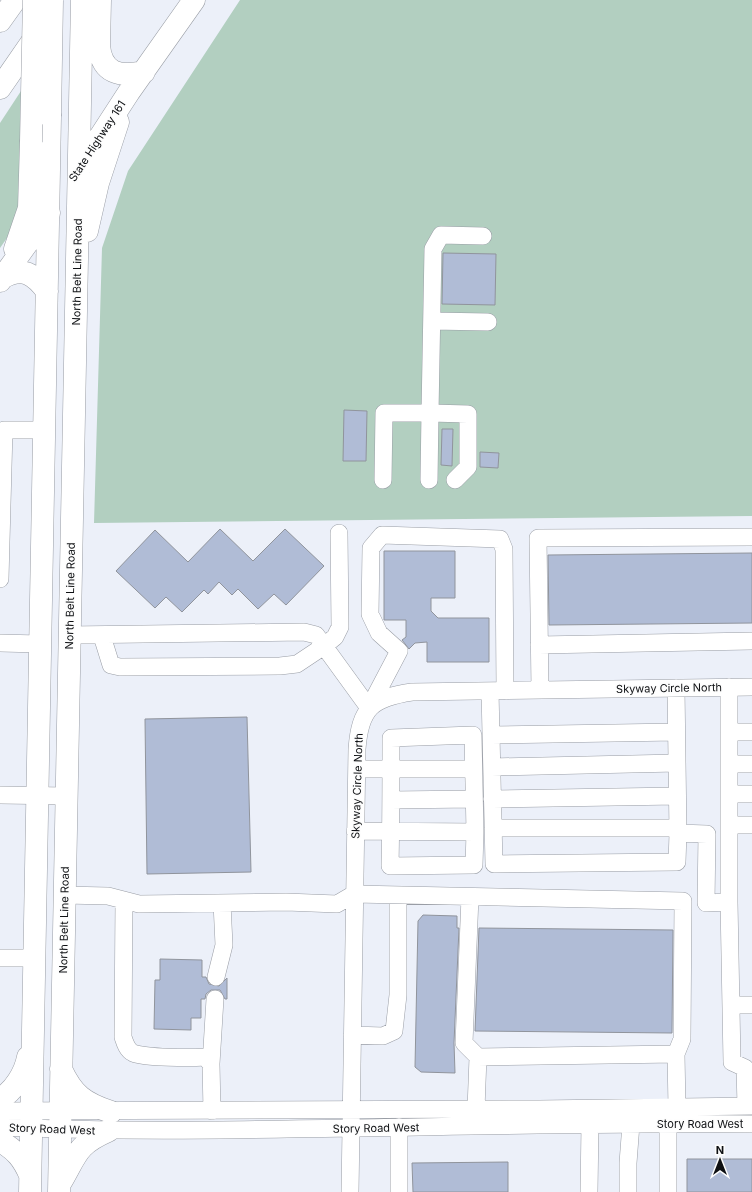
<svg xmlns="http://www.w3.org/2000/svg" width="752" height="1192" viewBox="0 0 752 1192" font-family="Inter,sans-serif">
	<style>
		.green { fill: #b2cfc0 }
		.building { fill: #b0bcd6; stroke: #90949c }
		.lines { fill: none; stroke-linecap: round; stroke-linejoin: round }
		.minor-casing { stroke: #999da5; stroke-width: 18 }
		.major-casing { stroke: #999da5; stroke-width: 23 }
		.highway-casing { stroke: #999da5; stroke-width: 23 }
		.minor { stroke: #fff; stroke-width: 17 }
		.major { stroke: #fff; stroke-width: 22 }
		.highway { stroke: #fff; stroke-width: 22 }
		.major-bridge-casing { stroke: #999da5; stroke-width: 23; stroke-linecap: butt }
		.major-bridge { stroke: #fff; stroke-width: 22 }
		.labels { text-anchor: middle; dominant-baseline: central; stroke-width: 3; stroke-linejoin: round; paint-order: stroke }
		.street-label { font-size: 11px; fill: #0e1013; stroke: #fdfdfd }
	</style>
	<rect width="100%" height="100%" fill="#ecf0f9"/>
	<path class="green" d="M240,0H752V516L94,523L102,248L128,171Z
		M21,91L19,208L16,225L0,248V123Z"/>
	<path class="building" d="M443,253L496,254L495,305L442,304Z
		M344,410L367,411L366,461H343Z
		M442,429H453L452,466L441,465Z
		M480,452L499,453L498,468L480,467Z
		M220,529L253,561L285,529L324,566L286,605L274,594L258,609L238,589L232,595L219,582L208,594L204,590L182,612L166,597L155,608L116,571L155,530L188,562Z
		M384,551H455V598H431V611L438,618H489V662H427V642L415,643L409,649L402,640L406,637V620H384Z
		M752,553V623L549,625L548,555Z
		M247,717L251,872L147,874L145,719Z
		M423,915L457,916V928H459L454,1043L455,1073L421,1072L415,1067L418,921Z
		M479,928L673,930L672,1033L475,1031Z
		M160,959L202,960V977H206L209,984L219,986L227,978V999H225L220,990H211L206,994L205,999H201V1018H191V1030L154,1029L155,980H160Z
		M687,1159H752V1192H687Z
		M508,1162V1192H413L412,1163Z"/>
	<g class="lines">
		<defs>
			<path id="minor" d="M432,321L488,322
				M383,480L384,413H430L429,480
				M455,480L468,467V414L430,413L433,249L441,235L483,236
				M0,579L4,430H45
				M69,635L304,632L316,635L324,646L335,637L340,627L339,533
				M102,636L111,665L120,667L280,666L297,664L324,646L369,708L399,651L379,633L370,614L371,548L382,535L500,539L504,549L505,691
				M0,643L39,644
				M539,645L752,641
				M729,687V902L732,1062L745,1068L746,1106
				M676,688L678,833
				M540,690L538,538L752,537
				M490,691L494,864L677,862L678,833L707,834L706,903L729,902
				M729,732H752
				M491,735L676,732
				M729,764H752
				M492,767L677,763
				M357,769H473
				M729,794H752
				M0,795L66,796
				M492,799L677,796
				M391,800L474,799
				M729,825H752
				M493,828H678
				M355,831L475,832L473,735L391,738C391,780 391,823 390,866L474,865L475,832
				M64,895L108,896L139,904L286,902L337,904L354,894L683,901L682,1039L676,1054L677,1108
				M470,897L464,1043L478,1057L476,1109
				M124,900L123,1037C125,1043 127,1050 133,1053C146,1058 191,1058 205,1057L211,1064L212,1111
				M0,958H33
				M216,977L224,945L222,903
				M731,1005H752
				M352,1035L383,1036L394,1031L398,995V895
				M478,1057L676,1054
				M211,1064L215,999
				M0,1111L539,1109L752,1106
				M668,1124V1192
				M0,1127C117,1132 234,1130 351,1128C485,1126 618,1123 752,1124
				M350,1192L357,749C360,708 372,698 412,692L752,687
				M399,1192V1127
				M589,1192L590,1125
				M628,1192V1163L631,1124"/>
			<path id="major" d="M100,0L99,46C102,74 120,77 144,72
				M79,169L129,92L194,0
				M87,231L98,183L118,122
				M15,249L29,208L31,142
				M2,278C23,266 34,274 47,291
				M0,281L49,213
				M61,1069C73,1095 84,1103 111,1112
				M0,1099C14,1091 25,1073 28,1057
				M0,1141C16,1150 23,1159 30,1175
				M61,1182C77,1155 76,1145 108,1131
				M30,1192L50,116
				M59,1192L82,0"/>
			<path id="highway" d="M0,21L15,0
				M0,88L38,33"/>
		</defs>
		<use href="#minor" class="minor-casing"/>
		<use href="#major" class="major-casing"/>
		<use href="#highway" class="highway-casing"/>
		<use href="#minor" class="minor"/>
		<use href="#major" class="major"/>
		<use href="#highway" class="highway"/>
		<defs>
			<path id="major-bridge" d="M50,116L52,0
				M31,142L34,0"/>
		</defs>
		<use href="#major-bridge" class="major-bridge-casing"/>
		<use href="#major-bridge" class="major-bridge"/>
	</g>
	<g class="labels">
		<g class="street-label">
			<text transform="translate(97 141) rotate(-57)">State Highway 161</text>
			<text transform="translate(77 272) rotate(-89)">North Belt Line Road</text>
			<text transform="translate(70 596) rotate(-89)">North Belt Line Road</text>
			<text transform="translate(669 688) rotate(-1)">Skyway Circle North</text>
			<text transform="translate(357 786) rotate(-88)">Skyway Circle North</text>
			<text transform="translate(64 920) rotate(-89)">North Belt Line Road</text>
			<text x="700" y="1124">Story Road West</text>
			<text transform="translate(376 1128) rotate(-1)">Story Road West</text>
			<text transform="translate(52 1129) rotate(2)">Story Road West</text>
		</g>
	</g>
	<g transform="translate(720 1160)" stroke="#fdfdfd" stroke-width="3" paint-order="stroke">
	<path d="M0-3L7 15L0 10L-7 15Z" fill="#0e1013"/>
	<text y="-6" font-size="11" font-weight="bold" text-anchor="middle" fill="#0e1013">N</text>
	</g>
</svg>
